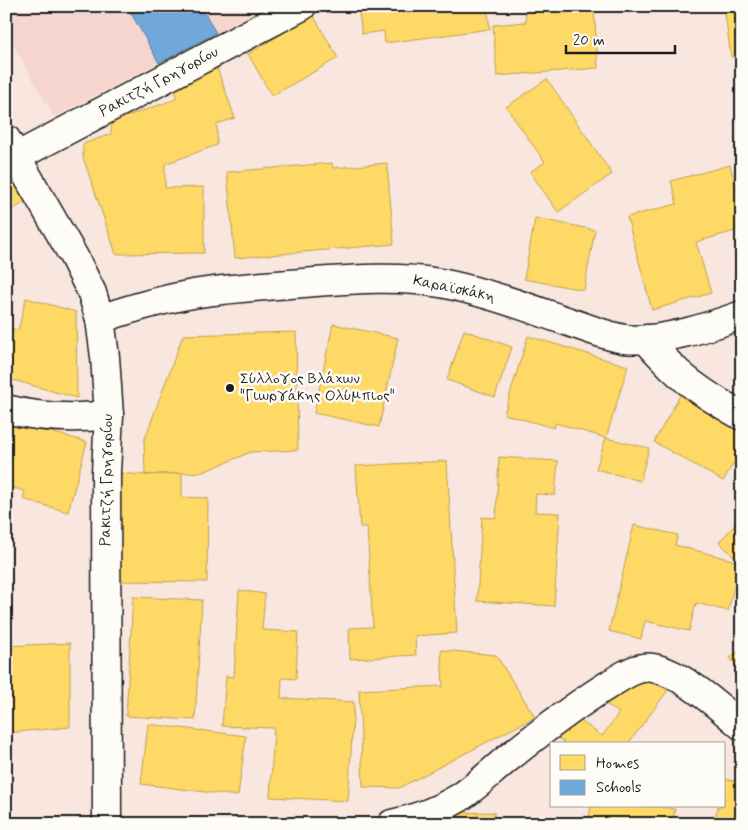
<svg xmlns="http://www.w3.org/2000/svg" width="748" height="830" viewBox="0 0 748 830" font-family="Mynerve,sans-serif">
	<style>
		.built { fill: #f4d6ce }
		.homes { fill: #ffd966; stroke: #bba050 }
		.schools { fill: #6fa8dc; stroke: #567ea2 }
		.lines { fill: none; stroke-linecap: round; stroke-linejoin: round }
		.minor-casing { stroke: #1c1c1c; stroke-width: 31 }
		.tertiary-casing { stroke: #1c1c1c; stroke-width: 31 }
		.minor { stroke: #fdfcf7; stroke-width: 28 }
		.tertiary { stroke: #fdfcf7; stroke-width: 28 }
		.poi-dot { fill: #1c1c1c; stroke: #fdfcf7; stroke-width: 2 }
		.labels { text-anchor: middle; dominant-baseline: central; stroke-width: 5; stroke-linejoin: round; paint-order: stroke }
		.street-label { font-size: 15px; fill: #1c1c1c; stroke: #fdfcf7 }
		.poi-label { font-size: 15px; fill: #1c1c1c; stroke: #fdfcf7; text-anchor: start }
	</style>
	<rect width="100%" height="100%" fill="#f8e6df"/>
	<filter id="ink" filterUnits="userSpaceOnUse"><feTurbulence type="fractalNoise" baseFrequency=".02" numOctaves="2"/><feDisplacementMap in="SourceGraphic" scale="10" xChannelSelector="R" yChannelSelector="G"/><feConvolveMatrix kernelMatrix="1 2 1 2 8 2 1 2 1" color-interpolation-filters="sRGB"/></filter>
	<g filter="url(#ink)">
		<path class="built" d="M6,6H264L216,33L54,117L6,32Z"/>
		<path class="homes" d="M358,6H487L490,29L385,43L384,31L362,34Z
			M525,6H594L598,68L497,76L493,25L526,22Z
			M724,6H742V56L731,57Z
			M313,15L338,58L272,96L248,54Z
			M217,68L235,118L217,124V145L165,164V188L204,187V253L116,254L83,157V144L111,134V122L176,99L175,82Z
			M547,79L612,174L558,212L530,172L545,162L506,107Z
			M332,163L333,168L387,163L394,244L235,258L227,172Z
			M730,165L742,209V229L696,242L711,293L652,310L627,217L677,204L671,181Z
			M6,166L28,200L6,214Z
			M535,218L595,230L584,290L524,279Z
			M26,298L76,312L77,398L6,378V326L18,331Z
			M333,324L398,338L379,427L314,413Z
			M464,330L512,347L495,397L447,380Z
			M296,332L298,450L251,452L203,472L145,475L144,441L183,335Z
			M528,336L628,366L606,438L556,423L554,428L504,414Z
			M683,390L742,423V449L723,481L654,442Z
			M12,421L87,442L68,512L23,499L25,491L6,486V443Z
			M606,438L649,448L640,481L596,469Z
			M499,457L558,461L555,495L536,494L535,512L560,513L554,606L477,601L482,517L496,518Z
			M447,461L457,633L415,636L416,655L350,659L349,628L373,627L367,527H360L356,466Z
			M106,472L145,475L182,473V497L208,498L207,582L106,581Z
			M742,517V564L719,542Z
			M634,525L678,535L675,545L740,562L728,611L696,603L689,631L645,621L641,639L609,631Z
			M239,590L265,594L262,630L298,632L296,679L282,678L281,698L354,702L348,801L270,797L274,728L222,726L226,676L234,677Z
			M133,597L202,600L195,720L126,716Z
			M70,643V727L6,733V646Z
			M742,649V673L730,658Z
			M441,650L496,655L535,717L399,788L363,787L359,690L443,686Z
			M635,670L669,689L628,744H566L550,732L568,712L602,736L619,713L606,704Z
			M148,724L246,736L238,796L141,784Z
			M726,779L742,783V824H714L718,806H724V786Z
			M591,806H656L675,809L672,824H588Z
			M494,812V824H454V813Z"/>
		<path class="schools" d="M127,6H201L216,33L159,63Z"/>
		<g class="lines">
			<defs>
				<path id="minor" d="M16,157L302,6
					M100,319C135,307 170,297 206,292C242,287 279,285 315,282C357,279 399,276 440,283C478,290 516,303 552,316C566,321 581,326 595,331C604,334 614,337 624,339C660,343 708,327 742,315
					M646,339C654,349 663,358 672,367C692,387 717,402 742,416
					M6,409C40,418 74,419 109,415
					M392,824C415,819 439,810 459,798C476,787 491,772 507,759C538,734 570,709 605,687C619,679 635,665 653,668C680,672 721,708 742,726"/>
				<path id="tertiary" d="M6,139L74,257L92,293L100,319L105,357L109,415L106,472L107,824"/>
			</defs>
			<use href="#minor" class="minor-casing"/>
			<use href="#tertiary" class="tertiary-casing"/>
			<use href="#minor" class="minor"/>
			<use href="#tertiary" class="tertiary"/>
		</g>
	</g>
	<circle class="poi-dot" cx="230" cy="388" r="5"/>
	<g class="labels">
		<g class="street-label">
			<text transform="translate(159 82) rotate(-28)">Ρακιτζή Γρηγορίου</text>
			<text transform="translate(454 289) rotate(12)">Καραϊσκάκη</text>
			<text transform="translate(107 480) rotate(-89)">Ρακιτζή Γρηγορίου</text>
		</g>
		<g class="poi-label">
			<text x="240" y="379">Σύλλογος Βλάχων<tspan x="240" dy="17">"Γιωργάκης Ολύμπιος"</tspan></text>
		</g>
	</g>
	<rect width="748" height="830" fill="none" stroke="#fdfcf7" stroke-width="25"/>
	<rect x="12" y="12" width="723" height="805" fill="none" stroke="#1c1c1c" stroke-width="2" filter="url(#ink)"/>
	<rect x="550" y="742" width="175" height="65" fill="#fdfcf7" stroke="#a3a29f"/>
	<rect x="560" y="755" width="25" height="15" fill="#ffd966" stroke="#a3a29f"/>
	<text x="596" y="768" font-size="15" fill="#1c1c1c">Homes</text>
	<rect x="560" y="780" width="25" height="15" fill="#6fa8dc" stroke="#a3a29f"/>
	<text x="596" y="792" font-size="15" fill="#1c1c1c">Schools</text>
	<path d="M566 45v8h109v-8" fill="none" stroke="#1c1c1c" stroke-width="2.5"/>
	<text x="573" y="45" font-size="15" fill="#1c1c1c" stroke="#fdfcf7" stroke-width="4" paint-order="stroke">20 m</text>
</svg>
